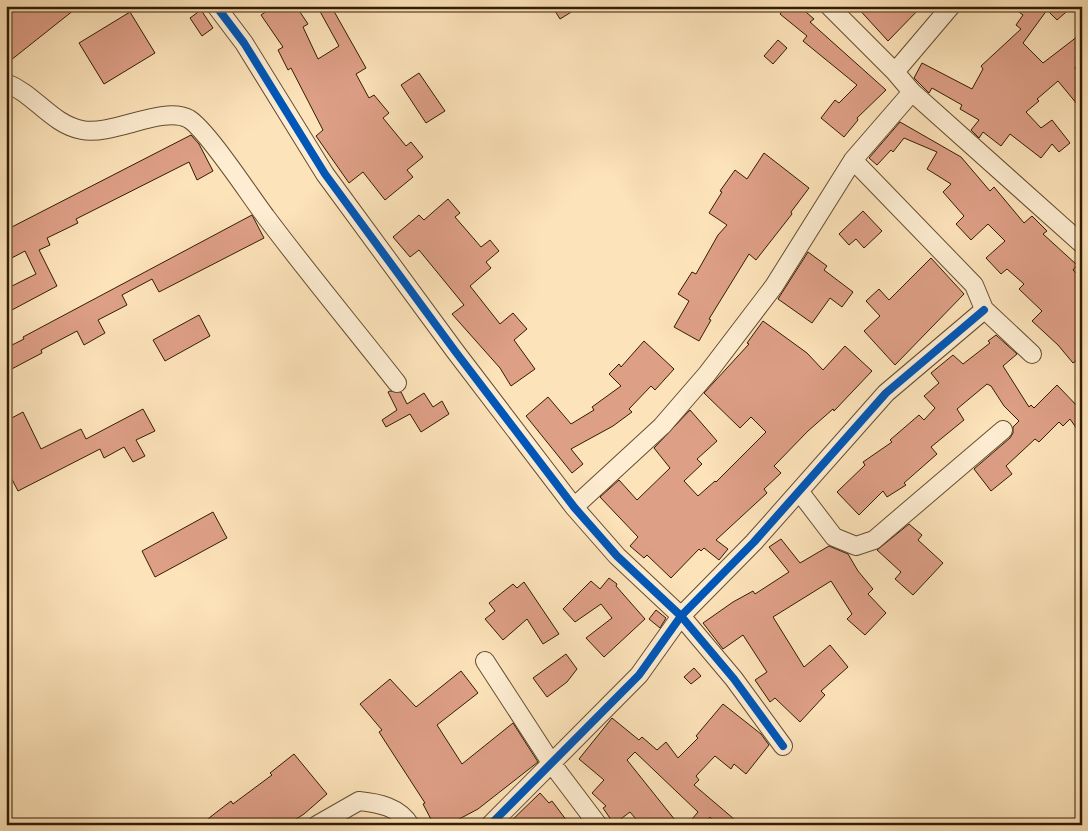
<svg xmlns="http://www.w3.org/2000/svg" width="1088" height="831" viewBox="0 0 1088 831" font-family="'Libre Bodoni',serif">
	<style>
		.building { fill: #de9f87; stroke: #321d02 }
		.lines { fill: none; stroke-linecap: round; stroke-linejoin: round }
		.minor-casing { stroke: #654e30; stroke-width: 20 }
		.minor { stroke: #feedd2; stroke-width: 18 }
		.cycleway-casing { stroke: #feedd2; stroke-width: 11 }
		.cycleway { stroke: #0057b8; stroke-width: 8 }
	</style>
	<rect width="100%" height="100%" fill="#fde3ba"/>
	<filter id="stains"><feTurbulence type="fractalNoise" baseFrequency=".004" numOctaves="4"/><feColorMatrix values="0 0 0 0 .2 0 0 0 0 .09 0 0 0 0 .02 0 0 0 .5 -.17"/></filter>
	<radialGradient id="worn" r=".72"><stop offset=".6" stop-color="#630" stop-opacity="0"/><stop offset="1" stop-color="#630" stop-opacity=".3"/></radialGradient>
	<path class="building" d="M12,6H79L6,64V11Z
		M274,6H296L308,24L303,27L318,59L339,46L317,6H331L366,68L356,74L369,98L374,95L389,113L383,118L406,146L411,142L423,157L407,170L413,177L385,200L363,172L349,183L316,136L323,130L291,68L288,70L278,50L283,47L261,15Z
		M552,6H581L560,19Z
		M787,6H799L814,19L810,22L886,90L857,118L858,120L844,137L821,118L835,100L839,103L857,85L803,41L807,36L780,14Z
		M856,6H922L888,41Z
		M1011,6H1073L1057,20L1047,10L1023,43L1043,63L1082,33V62L1075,68L1082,77V110L1058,81L1037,99L1039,101L1026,112L1041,128L1052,120L1070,143L1059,152L1052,144L1041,158L1010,134L1001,146L983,132L979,138L971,130L979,120L960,109L962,105L932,88L929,93L914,78L922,63L972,89L983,69L981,66L1021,29L1016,25L1023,15Z
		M201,10L213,28L202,36L190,18Z
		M130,12L155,53L104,84L79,43Z
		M778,40L787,48L773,64L764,56Z
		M419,73L445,111L426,123L401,85Z
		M900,122L961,157L990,191L994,187L1024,223L1032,216L1047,231L1043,234L1077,265L1073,270L1082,279V356L1073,363L1058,345L1032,321L1042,311L1019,289L1024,284L1007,269L1001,274L986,258L1005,241L988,224L971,240L956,224L964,216L943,192L951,184L927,169L937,152L904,138L893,152L891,150L877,165L869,158Z
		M191,135L199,144L213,171L197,180L189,162L76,219L78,223L47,238L50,245L39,250L57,286L10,311L6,304V289L36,274L25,251L6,261V230Z
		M764,153L809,188L791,212L792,214L756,260L749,254L709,319L711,320L699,341L674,327L689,301L678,294L692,272L696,274L718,235L727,225L709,213L722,192L720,191L735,170L747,179Z
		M448,199L460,213L455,217L481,247L490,240L499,251L486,262L491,268L470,286L500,324L513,313L527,329L514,340L535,369L511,386L500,368L452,314L464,305L419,250L410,257L393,237L419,215L424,220Z
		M863,211L882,231L864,248L856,239L849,245L839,234Z
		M252,215L264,238L159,292L152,279L122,295L127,305L98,320L105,333L84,345L77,331L41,350L42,353L6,372V348L24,339L23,337Z
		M808,252L827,266L824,270L853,292L842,307L830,298L812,323L778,299Z
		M931,258L964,294L895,365L864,331L880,316L866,301L879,289L889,300Z
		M199,315L210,336L165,361L153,340Z
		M763,321L807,353L823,370L845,346L872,371L834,411L833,409L808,431L774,466L781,473L764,489L767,493L716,540L728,549L719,560L704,548L701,551L699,549L671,578L647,555L644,558L630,546L638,537L600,497L619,480L637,500L670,468L654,448L690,410L717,441L697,459L702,464L684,481L698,496L715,481L716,482L766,432L751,417L740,428L704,393L749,344L747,343Z
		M996,335L1017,354L1003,366L1029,407L1031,405L1034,408L1057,385L1082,411V436L1070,419L1063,426L1059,422L1039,442L1035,439L1006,466L1012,474L991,491L974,469L1010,438L1013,433V427L1019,421L1004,406L991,386L987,384L957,409L964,420L931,447L937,454L904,483L906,485L887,497L883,491L859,515L837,492L865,465L863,462L892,442L890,440L919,415L924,420L935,408L924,396L939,383L931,373L953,355L963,364L990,343L988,341Z
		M644,341L674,369L655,390L651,386L629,409L632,412L613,426L571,449L583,464L572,473L526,416L548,397L571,424L594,410L592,407L621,386L609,374L619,364L621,367Z
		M390,391L401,392L407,404L424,393L433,407L442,401L449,414L421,432L410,414L386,427L382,420L397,410L388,392Z
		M143,409L155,431L136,440L145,456L133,462L124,447L104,458L100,449L18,491L6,468V421L23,412L41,449L81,429L86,439Z
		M213,512L227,538L155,577L142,551Z
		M909,524L922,535L918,540L943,563L913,595L895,579L901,572L877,550Z
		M781,539L800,563L829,546L848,554L858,571L873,589L868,594L886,613L865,635L847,619L852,614L831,581L773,617L804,667L830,645L848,667L821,691L825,695L800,722L775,698L770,702L755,680L767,672L743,635L723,649L703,623L733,602L753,591L755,594L789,572L769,547Z
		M609,578L617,584L616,586L645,619L604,657L586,638L612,618L601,604L575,622L563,609L591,581L600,589Z
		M524,582L559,634L543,644L527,619L503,640L485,619L495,611L489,603L513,584L517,588Z
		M656,610L666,618L660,628L649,619Z
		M566,654L577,669L567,682L547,697L533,678Z
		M694,668L701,676L691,684L684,677Z
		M461,671L478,693L437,725L462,764L513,723L538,762L478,809L448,825H434L423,804L425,803L379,732L382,730L360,704L390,679L416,707Z
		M723,704L761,734L769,745L746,774L734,764L731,769L715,756L696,776L699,780L694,785L741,825H718L710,817L703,825H687L698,812L635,752L627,760L679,825H641L630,812L614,824L603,808L606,806L592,793L604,780L579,759L612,718L639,740L642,737L657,750L666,742L678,758L698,738L696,736Z
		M294,754L327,794L304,814L287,825H200L231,801L233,804L272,775L270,773Z
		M540,793L549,803L552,801L570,825H507Z"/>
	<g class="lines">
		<defs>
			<path id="minor" d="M216,6L244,43L325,174L455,351L574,507L617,556L681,616L734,679L783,746
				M829,6L895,72L912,92L1082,244
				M895,72L951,6
				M6,83C35,94 51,124 82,130C113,136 163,105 189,119C208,131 250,196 266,217C308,273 353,327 397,383
				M853,160L974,285L984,309L1032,354
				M799,491L834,537L856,546L874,540L1003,430
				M574,507L662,426L707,374L774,286L853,160L912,92
				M485,661L552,764L598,825
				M317,825L359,801C379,803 399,807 410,825
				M490,825L639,675L681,616L754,542L886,393L984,310"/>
		</defs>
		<use href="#minor" class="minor-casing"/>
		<use href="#minor" class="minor"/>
		<defs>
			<path id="cycleway" d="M216,6L244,43L325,174L455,351L574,507L617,556L681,616L734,679L783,746
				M490,825L639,675L681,616L754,542L886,393L984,310"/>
		</defs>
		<use href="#cycleway" class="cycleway-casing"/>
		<use href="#cycleway" class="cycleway"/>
	</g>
	<rect width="1088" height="831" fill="none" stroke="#fde3ba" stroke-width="25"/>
	<rect x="8" y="8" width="1073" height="816" fill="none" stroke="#321d02" stroke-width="2.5"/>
	<rect x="12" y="12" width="1063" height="806" fill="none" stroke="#321d02"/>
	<rect width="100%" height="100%" filter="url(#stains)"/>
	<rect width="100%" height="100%" fill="url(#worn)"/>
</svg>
